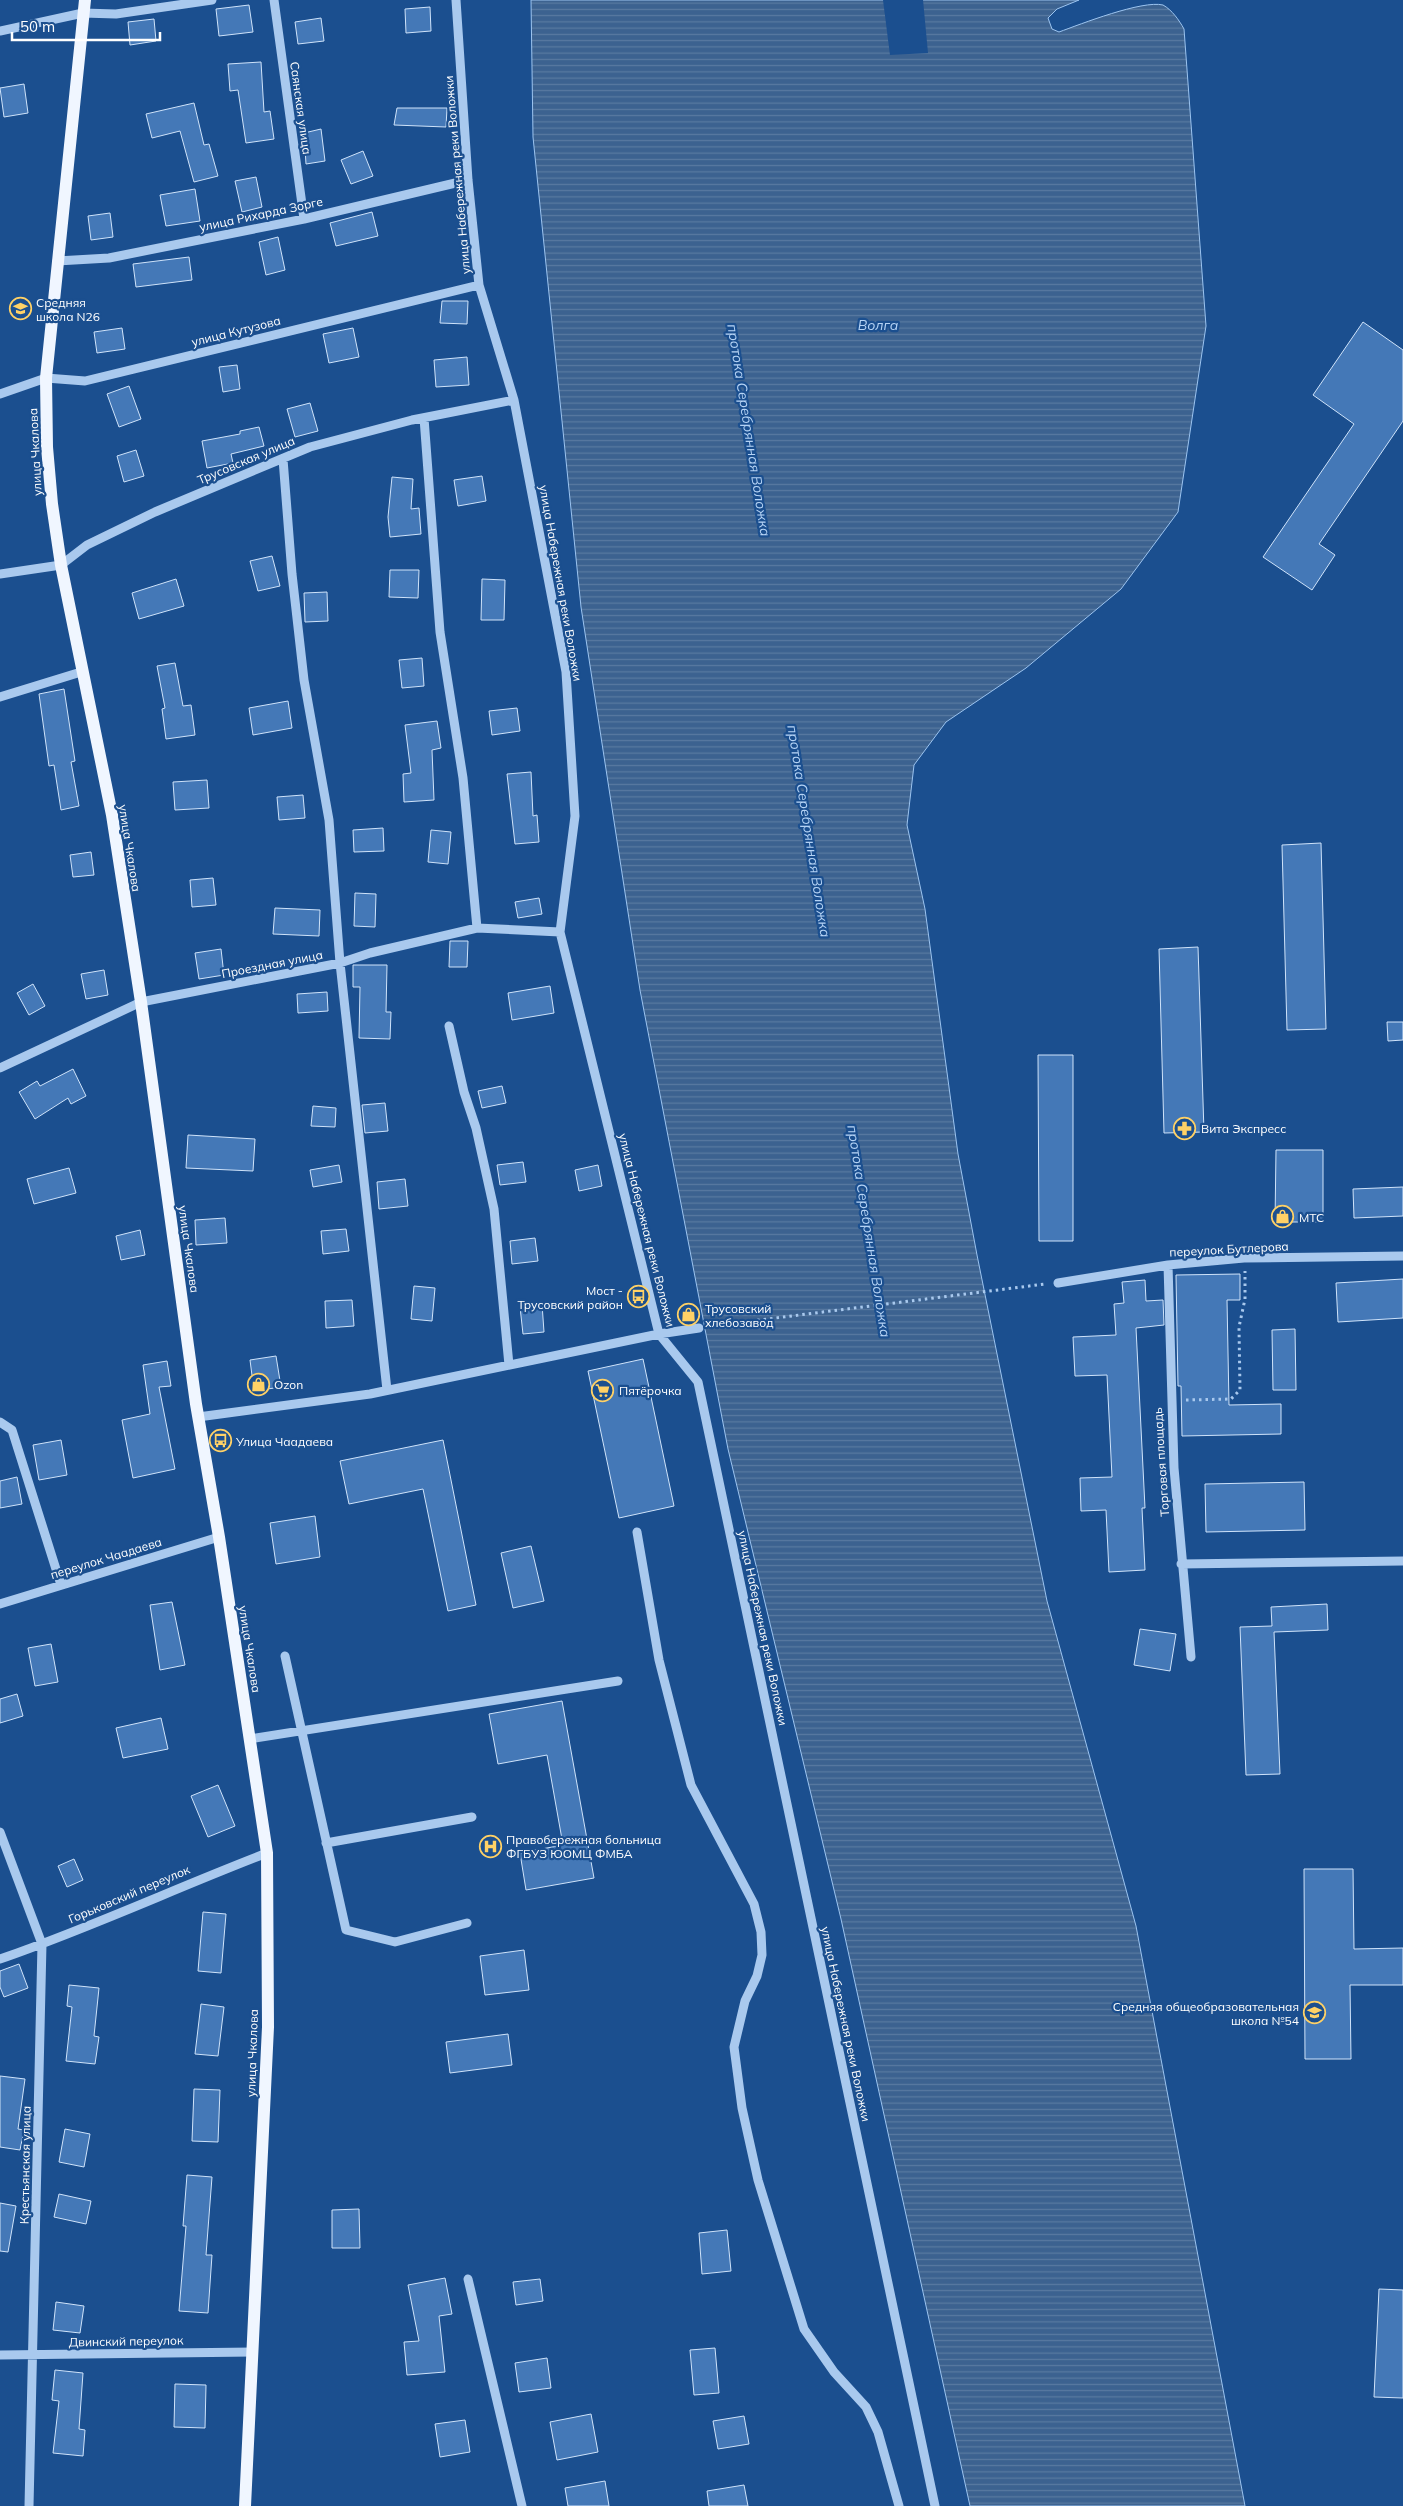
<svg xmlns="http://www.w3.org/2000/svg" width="1403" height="2506" viewBox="0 0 1403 2506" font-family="Mulish,sans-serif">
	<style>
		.water { fill: url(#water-rules); stroke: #9cc4f0 }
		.pier { fill: #1b4f8f }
		.building { fill: #4478b7; stroke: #cfe3fa }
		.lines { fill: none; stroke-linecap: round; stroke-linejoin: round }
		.path { stroke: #a9c9ee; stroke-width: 3; stroke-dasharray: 2.5 4; stroke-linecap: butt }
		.minor { stroke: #a9c9ee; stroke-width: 9 }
		.major { stroke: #f0f6ff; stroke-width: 12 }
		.labels { text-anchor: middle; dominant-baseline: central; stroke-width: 4.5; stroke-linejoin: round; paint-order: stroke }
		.street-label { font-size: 12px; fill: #fff; stroke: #1b4f8f }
		.poi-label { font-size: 12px; fill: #fff; stroke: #1b4f8f; text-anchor: start }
		.water-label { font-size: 14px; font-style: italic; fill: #b5d3f5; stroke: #1b4f8f }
	</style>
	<defs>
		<pattern id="water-rules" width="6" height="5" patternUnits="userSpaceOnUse" patternTransform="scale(1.25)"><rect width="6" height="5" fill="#3c6290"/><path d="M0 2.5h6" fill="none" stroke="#597aa1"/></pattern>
	</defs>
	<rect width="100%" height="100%" fill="#1b4f8f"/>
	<path class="water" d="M531,0H1079L1057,9L1048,18L1052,29L1059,32C1081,24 1142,0 1163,5C1172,10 1179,20 1184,29L1206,326L1178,512L1121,589L1026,668L946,722L914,765L907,825L925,909L958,1154L977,1255L1047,1601L1136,1926L1245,2506H970L841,1919L728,1449L640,990L581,607L533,137Z"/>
	<path class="pier" d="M883,0H923L928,53L890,55Z"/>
	<path class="building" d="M249,5L253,32L219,36L216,9Z
		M430,7L431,31L406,33L405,9Z
		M321,18L324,41L298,44L295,22Z
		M154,19L156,41L130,45L128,22Z
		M261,62L264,112L270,111L274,139L246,143L238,90L230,91L228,64Z
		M24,84L28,113L4,117L0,88Z
		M194,103L204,145L209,144L218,176L194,182L180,131L152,138L146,114Z
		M397,108H447L446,127L394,125Z
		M321,129L325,161L306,164L304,133Z
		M363,151L373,176L351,184L341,160Z
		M256,177L262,207L242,212L235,181Z
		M195,189L200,221L166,226L160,195Z
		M372,212L378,236L336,246L330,223Z
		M110,213L113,237L91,240L88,216Z
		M278,237L285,270L266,275L259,242Z
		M189,257L192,280L136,287L133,264Z
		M442,301H468L467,324L440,323Z
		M1363,322L1403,350V421L1319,544L1335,555L1312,590L1263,557L1354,424L1313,395Z
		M122,328L125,349L97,353L94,332Z
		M353,328L359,357L329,363L323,334Z
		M467,357L469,385L436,387L434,360Z
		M237,365L240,389L223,392L219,367Z
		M129,386L141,419L119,427L107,394Z
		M310,403L318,431L295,437L287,409Z
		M259,427L264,446L231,454L233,463L207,468L202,441L240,434V431Z
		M136,450L144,476L124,482L117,456Z
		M482,476L486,501L458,506L454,480Z
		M392,477L413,479L411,509L419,508L421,534L390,537L388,517Z
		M272,556L280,586L258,591L250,561Z
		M390,570H419L418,598L389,597Z
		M176,579L184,606L139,619L132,593Z
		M482,579L505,580L504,620H481Z
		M327,592L328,621L305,622L304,593Z
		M422,658L424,686L402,688L399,660Z
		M175,663L183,706L191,705L195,735L166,739L162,709L165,708L157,666Z
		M64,689L75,761L71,762L79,806L61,810L54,765L49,766L39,694Z
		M288,701L292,728L253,735L249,708Z
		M517,708L520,731L492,735L489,711Z
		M437,721L441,748L432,750L434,800L404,802L403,774L411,773L405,725Z
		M531,772L533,816L537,815L539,842L515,844L507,774Z
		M207,780L209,808L175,810L173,782Z
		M303,795L305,818L279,820L277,797Z
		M383,828L384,851L354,852L353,830Z
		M431,830L451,832L448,864L428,862Z
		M1321,843L1326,1029L1287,1030L1282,845Z
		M91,852L94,875L73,877L70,855Z
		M213,878L216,905L192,907L190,880Z
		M355,893L376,894L375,927L354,926Z
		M539,898L542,914L518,918L515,902Z
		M275,908L320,910L319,936L273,934Z
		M450,941H468L467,967H449Z
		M1198,947L1204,1132L1164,1133L1159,949Z
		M221,949L224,975L199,979L195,953Z
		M353,965H387L386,1012H391L390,1039L359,1038L360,987H353Z
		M104,970L108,995L86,999L81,974Z
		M33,984L45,1006L29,1015L17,993Z
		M550,986L554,1013L512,1020L508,993Z
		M327,992L328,1011L298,1013L297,994Z
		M1387,1022H1403V1040L1388,1041Z
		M1038,1055H1073V1241H1039Z
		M73,1069L86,1096L71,1104L68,1098L35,1119L19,1092L37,1081L40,1086Z
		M502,1086L506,1103L482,1108L478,1091Z
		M385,1103L388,1131L365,1133L362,1105Z
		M313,1106L336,1108L335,1127L311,1126Z
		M188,1135L255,1139L253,1171L186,1168Z
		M1276,1150H1323V1222H1275Z
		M523,1162L526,1182L500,1185L497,1165Z
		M339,1165L342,1182L313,1187L310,1170Z
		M598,1165L602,1186L579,1191L575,1170Z
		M69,1168L76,1193L34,1204L27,1179Z
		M405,1179L408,1206L379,1209L377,1182Z
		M1403,1187V1216L1354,1218L1353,1189Z
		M225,1218L227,1243L196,1245L195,1220Z
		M346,1229L349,1251L323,1254L321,1231Z
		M140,1230L145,1255L121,1260L116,1236Z
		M535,1238L538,1261L512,1264L510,1241Z
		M1240,1274V1300H1227L1229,1405L1281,1404V1434L1182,1436L1181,1386H1178L1176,1275Z
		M1403,1279V1318L1338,1322L1336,1283Z
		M1145,1280L1146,1301L1163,1300L1164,1325L1136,1328L1145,1508H1142L1145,1570L1109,1572L1106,1510L1081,1511L1080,1478L1112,1477L1107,1375L1075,1376L1073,1337L1116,1335L1114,1304L1124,1303L1122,1282Z
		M414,1286L435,1288L432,1321L411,1319Z
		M352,1300L354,1326L326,1328L325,1301Z
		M542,1304L544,1332L523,1334L520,1307Z
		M1295,1329L1296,1390H1273L1272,1330Z
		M276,1356L281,1387L254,1391L250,1360Z
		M643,1359L674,1506L619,1518L588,1371Z
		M167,1361L171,1386L159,1387L175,1469L133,1478L122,1420L150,1414L143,1365Z
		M61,1440L67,1475L39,1480L33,1445Z
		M443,1440L476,1605L448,1611L423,1489L349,1504L340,1461Z
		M17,1477L22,1504L0,1508V1481Z
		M1304,1482L1305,1530L1206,1532L1205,1484Z
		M315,1516L320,1557L276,1564L270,1523Z
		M531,1546L544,1601L513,1608L501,1553Z
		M172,1602L185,1665L160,1670L150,1605Z
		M1327,1604L1328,1630L1274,1632L1280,1774L1246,1775L1240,1627L1272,1626L1271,1607Z
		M1140,1629L1176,1634L1170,1671L1134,1665Z
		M51,1644L58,1682L35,1686L28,1648Z
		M17,1694L23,1716L0,1723V1699Z
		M562,1701L594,1878L526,1890L520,1853L563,1845L547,1755L498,1764L489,1714Z
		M161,1718L168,1749L123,1758L116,1728Z
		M218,1785L235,1826L208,1837L191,1796Z
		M74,1859L83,1880L67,1887L58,1866Z
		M1304,1869H1353L1354,1949L1403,1948V1985H1350L1351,2059H1305Z
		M203,1912L226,1914L221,1973L198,1971Z
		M524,1950L529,1990L485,1995L480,1956Z
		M19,1964L28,1988L4,1997L0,1987V1971Z
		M69,1985L99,1988L94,2036L99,2037L95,2064L66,2061L72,2007L67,2006Z
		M201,2004L224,2007L218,2056L195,2054Z
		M508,2034L512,2065L450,2073L446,2042Z
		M0,2076L25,2079L18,2129L24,2130L20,2150L0,2147Z
		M194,2089L220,2090L218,2142L192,2141Z
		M65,2129L90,2134L84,2167L59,2162Z
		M187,2175L212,2177L206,2255H212L208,2313L179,2311L186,2226H183Z
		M59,2194L91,2201L86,2224L54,2217Z
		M0,2203L16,2206L8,2252L0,2251Z
		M359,2209L360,2248H332V2210Z
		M727,2230L731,2271L702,2274L699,2233Z
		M445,2278L452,2314L439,2316L445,2372L407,2375L404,2342L419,2341L408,2285Z
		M540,2279L543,2301L516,2305L513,2282Z
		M1379,2289L1403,2290V2398L1374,2397Z
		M56,2302L84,2306L80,2333L53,2330Z
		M715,2348L719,2393L694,2395L690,2350Z
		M547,2358L551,2388L519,2392L515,2363Z
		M55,2370L83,2373L79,2429L85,2430L83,2456L53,2453L59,2401L52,2400Z
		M175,2384L206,2385L205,2428L174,2427Z
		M591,2414L598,2452L557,2460L550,2422Z
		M744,2416L749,2444L718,2449L713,2421Z
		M465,2420L470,2452L440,2457L435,2424Z
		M605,2481L609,2506H568L565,2488Z
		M744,2485L748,2506H709L707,2491Z"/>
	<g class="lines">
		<path class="path" d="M712,1326L1045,1284
			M1186,1400L1231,1399L1240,1390L1239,1327L1245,1299V1271"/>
		<path class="minor" d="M274,0L304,219
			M456,0L468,180L479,285L514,400L566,672L575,816L560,932L659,1334L698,1382L935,2506
			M0,31L83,13L116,14L212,0
			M57,261L109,258L304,219L468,180
			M0,394L46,378L85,381L479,285
			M424,418L440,632L463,778L477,928
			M283,459L292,574L304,680L329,820L340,963L387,1390
			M0,574L61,565L87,545L155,512L310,447L412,420L514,400
			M0,697L81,672
			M449,1026L464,1092L476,1128L494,1209L509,1365
			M0,1068L141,1002L340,963L370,953L477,928L560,932
			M1168,1265L1174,1468L1191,1657
			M1058,1283L1168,1265L1244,1258L1403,1256
			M198,1417L370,1394L659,1334L699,1328
			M0,1422L12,1430L61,1585
			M637,1532L659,1660L691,1785L754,1904L761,1932L762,1955L757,1976L745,2001L734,2047L742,2108L758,2180L804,2329L834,2372L866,2407L878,2432L899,2506
			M1181,1564L1403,1561
			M0,1604L219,1537
			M285,1656L346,1930L395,1942L467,1923
			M249,1739L618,1681
			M0,1832L42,1944L29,2506
			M326,1843L472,1817
			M0,1959C90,1928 178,1887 267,1853
			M468,2279L522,2506
			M0,2355L253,2352"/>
		<path class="major" d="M85,0L46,378L47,447L52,504L61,565L112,815L141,1002L196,1404L219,1537L267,1853L268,2027L245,2506"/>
	</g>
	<defs>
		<symbol id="school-ring" viewBox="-11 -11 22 22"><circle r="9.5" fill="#1b4f8f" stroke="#ffd166" stroke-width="1.5"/><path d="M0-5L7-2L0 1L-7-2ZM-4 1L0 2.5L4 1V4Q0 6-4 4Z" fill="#ffd166"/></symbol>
		<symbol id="pharmacy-ring" viewBox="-11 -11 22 22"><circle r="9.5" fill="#1b4f8f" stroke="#ffd166" stroke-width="1.5"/><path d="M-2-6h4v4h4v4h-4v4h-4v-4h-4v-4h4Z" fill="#ffd166"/></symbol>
		<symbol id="shop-ring" viewBox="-11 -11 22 22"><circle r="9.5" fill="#1b4f8f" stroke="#ffd166" stroke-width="1.5"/><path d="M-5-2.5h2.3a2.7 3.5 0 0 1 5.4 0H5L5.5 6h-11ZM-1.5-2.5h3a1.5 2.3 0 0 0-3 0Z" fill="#ffd166"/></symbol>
		<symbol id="bus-ring" viewBox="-11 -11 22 22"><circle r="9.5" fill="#1b4f8f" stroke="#ffd166" stroke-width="1.5"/><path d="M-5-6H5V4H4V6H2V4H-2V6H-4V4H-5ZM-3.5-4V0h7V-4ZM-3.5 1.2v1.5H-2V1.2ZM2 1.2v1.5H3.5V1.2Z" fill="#ffd166"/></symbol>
		<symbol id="supermarket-ring" viewBox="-11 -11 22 22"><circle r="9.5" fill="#1b4f8f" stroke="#ffd166" stroke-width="1.5"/><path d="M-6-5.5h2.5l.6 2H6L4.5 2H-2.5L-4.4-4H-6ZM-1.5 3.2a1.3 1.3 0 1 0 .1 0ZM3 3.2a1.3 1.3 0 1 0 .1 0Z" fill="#ffd166"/></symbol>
		<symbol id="hospital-ring" viewBox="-11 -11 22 22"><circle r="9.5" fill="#1b4f8f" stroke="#ffd166" stroke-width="1.5"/><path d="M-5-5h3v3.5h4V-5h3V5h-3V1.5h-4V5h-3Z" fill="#ffd166"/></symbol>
	</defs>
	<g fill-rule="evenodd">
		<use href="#school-ring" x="8" y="296" width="25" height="25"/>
		<use href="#pharmacy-ring" x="1172" y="1116" width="25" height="25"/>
		<use href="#shop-ring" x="1270" y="1204" width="25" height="25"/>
		<use href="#bus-ring" x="626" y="1284" width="25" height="25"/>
		<use href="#shop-ring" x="676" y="1302" width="25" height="25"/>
		<use href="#shop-ring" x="246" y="1372" width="25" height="25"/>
		<use href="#supermarket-ring" x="590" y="1378" width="25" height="25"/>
		<use href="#bus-ring" x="208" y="1428" width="25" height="25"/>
		<use href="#hospital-ring" x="478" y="1834" width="25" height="25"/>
		<use href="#school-ring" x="1302" y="2000" width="25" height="25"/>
	</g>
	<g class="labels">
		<g class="street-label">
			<text transform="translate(301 108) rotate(82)">Саянская улица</text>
			<text transform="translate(457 175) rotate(-95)">улица Набережная реки Воложки</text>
			<text transform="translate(261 214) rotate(-12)">улица Рихарда Зорге</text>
			<text transform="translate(236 331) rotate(-14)">улица Кутузова</text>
			<text transform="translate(35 452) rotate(-93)">улица Чкалова</text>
			<text transform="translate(246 460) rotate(-23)">Трусовская улица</text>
			<text transform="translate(561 583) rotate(80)">улица Набережная реки Воложки</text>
			<text transform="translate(130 848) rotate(81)">улица Чкалова</text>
			<text transform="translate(272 964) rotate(-11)">Проездная улица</text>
			<text transform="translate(647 1230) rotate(76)">улица Набережная реки Воложки</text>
			<text transform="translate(189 1249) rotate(82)">улица Чкалова</text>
			<text transform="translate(1229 1249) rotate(-3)">переулок Бутлерова</text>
			<text transform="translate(1161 1462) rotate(-94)">Торговая площадь</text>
			<text transform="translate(106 1558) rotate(-17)">переулок Чаадаева</text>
			<text transform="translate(763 1628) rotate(78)">улица Набережная реки Воложки</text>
			<text transform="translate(250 1649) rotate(81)">улица Чкалова</text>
			<text transform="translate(129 1894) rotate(-23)">Горьковский переулок</text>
			<text transform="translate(846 2024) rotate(78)">улица Набережная реки Воложки</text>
			<text transform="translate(252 2053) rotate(-88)">улица Чкалова</text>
			<text transform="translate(25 2165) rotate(-89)">Крестьянская улица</text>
			<text transform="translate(126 2341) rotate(-1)">Двинский переулок</text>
		</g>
		<g class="poi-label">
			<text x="36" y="302">Средняя<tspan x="36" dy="14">школа N26</tspan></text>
			<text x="1201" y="1128">Вита Экспресс</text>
			<text x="1299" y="1217">МТС</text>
			<text x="623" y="1290" text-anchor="end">Мост -<tspan x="623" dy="14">Трусовский район</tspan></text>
			<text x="705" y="1308">Трусовский<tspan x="705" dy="14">хлебозавод</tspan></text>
			<text x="274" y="1384">Ozon</text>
			<text x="619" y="1390">Пятёрочка</text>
			<text x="236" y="1441">Улица Чаадаева</text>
			<text x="506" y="1839">Правобережная больница<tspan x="506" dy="14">ФГБУЗ ЮОМЦ ФМБА</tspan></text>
			<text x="1299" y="2006" text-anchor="end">Средняя общеобразовательная<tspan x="1299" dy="14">школа №54</tspan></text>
		</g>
		<g class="water-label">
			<text x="878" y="325">Волга</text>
			<text transform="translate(749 430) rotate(81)">протока Серебрянная Воложка</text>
			<text transform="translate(809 831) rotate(81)">протока Серебрянная Воложка</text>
			<text transform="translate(869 1231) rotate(81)">протока Серебрянная Воложка</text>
		</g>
	</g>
	<path d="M12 32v8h148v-8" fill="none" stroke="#ffffff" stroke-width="2.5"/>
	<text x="20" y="32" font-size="15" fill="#ffffff" stroke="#1b4f8f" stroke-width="4" paint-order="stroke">50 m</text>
</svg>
